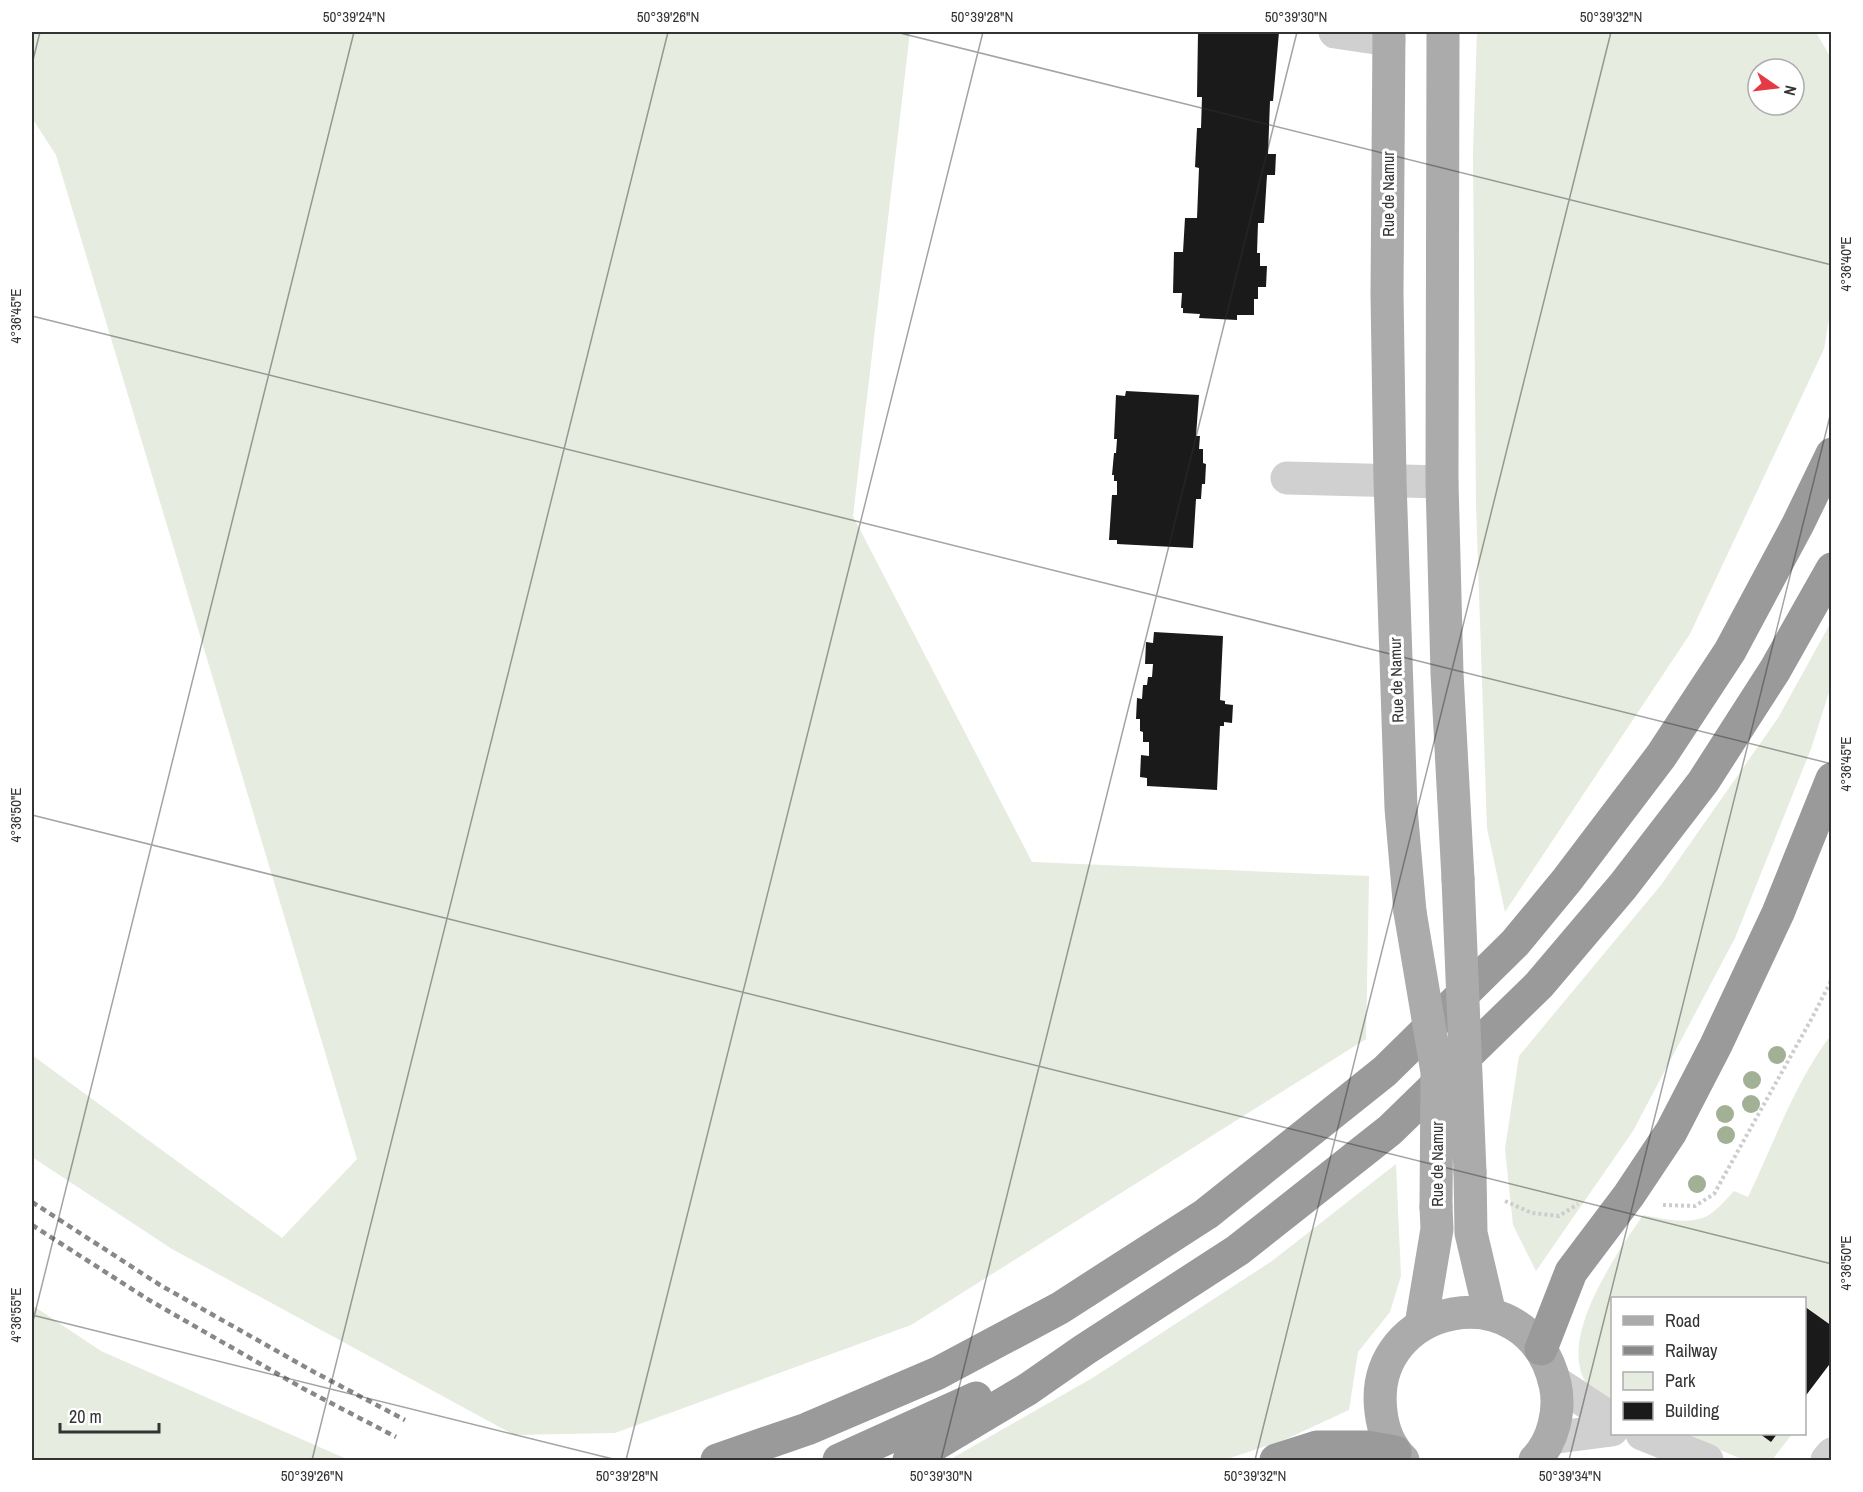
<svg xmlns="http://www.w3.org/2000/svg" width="1863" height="1492" viewBox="0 0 1863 1492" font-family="'Archivo Narrow',sans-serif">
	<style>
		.green { fill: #e6ecdf; fill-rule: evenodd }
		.building { fill: #1a1a1a }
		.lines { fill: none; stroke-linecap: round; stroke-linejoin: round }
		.path { stroke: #cdcdcd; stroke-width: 4; stroke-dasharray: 3 3; stroke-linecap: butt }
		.minor { stroke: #d0d0d0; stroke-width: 33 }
		.major { stroke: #ababab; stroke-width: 33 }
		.highway { stroke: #9a9a9a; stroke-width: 33 }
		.rail { stroke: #888; stroke-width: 4.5; stroke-dasharray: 6 4.5; stroke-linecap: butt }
		.major-bridge { stroke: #ababab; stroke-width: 33 }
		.tree { fill: #a2b095 }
		.ticks { fill: none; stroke: #333; stroke-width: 1.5; stroke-opacity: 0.45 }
		.labels { text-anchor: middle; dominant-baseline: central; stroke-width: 6; stroke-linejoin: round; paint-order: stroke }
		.street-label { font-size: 16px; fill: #333; stroke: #fff }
		.neatline { fill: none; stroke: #333; stroke-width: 2 }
		.ticks-label { font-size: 15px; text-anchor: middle; fill: #333 }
	</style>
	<rect width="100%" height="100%" fill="#fff"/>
	<path class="green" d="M32,32H910L853,516L1032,862L1369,876L1366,1039L911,1325L615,1433L514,1435L172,1249L32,1157V1055L282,1238L357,1159L56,155L32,118Z
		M1477,32H1816L1832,60V301L1824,349L1690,634L1505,912L1487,828L1476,505L1473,153ZM1758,69H1794V105H1758Z
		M1831,622V686L1811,749L1735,938L1633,1131L1536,1271L1513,1225L1505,1149L1519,1056L1661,885L1778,718Z
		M1831,1035V1326L1805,1306L1804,1298L1792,1297L1791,1298H1612V1404C1605,1398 1592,1392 1587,1384C1556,1339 1618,1252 1643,1215C1664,1219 1695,1227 1713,1212C1721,1206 1727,1198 1734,1191L1748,1197C1773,1145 1796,1080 1831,1035Z
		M1396,1164L1401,1276L1390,1312L1358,1352L1349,1410L1284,1440L1224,1460H949L1094,1377L1272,1261Z
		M32,1305L101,1351L349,1460H32Z
		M1682,1434H1760L1771,1441L1777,1434H1792L1772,1460H1744Z"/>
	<path class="building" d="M1198,32H1279L1273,101H1270L1268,154H1276L1275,175H1267L1264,223H1258L1257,253H1260V266H1267L1266,287H1258V299H1254V315H1237V320L1199,318L1200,314L1183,313V308H1181L1182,293H1173L1174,252H1183L1185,218H1197L1199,168L1195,167L1197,128H1201L1202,97H1197Z
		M1126,391L1199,395L1196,436H1200L1199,449H1203V463L1206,464L1205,484H1202L1201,499H1196L1193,548L1117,544V540H1109L1112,495H1117V481H1114V475H1112L1114,453H1116L1117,439H1114L1116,395L1125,396Z
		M1154,632L1223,636L1220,700L1225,701V704L1233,705L1232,723L1224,722V726H1220L1217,790L1147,786V778L1140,777L1141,755L1149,756V742H1143V732L1140,731V719H1136L1137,698L1142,699L1143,685H1147L1148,677H1152L1153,664H1145L1146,642L1153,643Z
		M1804,1306L1832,1326V1361L1804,1398Z
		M1760,1434H1777L1771,1442Z"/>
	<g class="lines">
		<path class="path" d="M1505,1201L1532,1213L1559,1216L1578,1204
			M1663,1205L1695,1206L1714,1194L1812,1018L1832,979"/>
		<path class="minor" d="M1335,32L1389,40
			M1287,478L1442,482
			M1554,1381L1612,1419
			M1642,1434L1707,1460
			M1550,1438L1612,1430
			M1827,1460L1832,1454"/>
		<path class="major" d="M1389,32L1387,294L1390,481L1401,808L1410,912
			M1443,32L1442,482L1447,673L1458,879
			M1470,1172L1471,1233L1490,1314
			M1421,1325L1437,1229L1436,1207
			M1403,1460C1390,1447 1383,1430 1381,1412C1367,1303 1528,1269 1555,1384C1561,1410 1553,1442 1535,1460"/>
		<path class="highway" d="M1541,1349L1571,1272L1629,1195L1671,1132L1716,1045L1778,913L1832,779
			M717,1460L807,1429L938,1373L1060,1308L1206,1214L1385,1071L1515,943L1567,880L1661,756L1730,651L1798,524L1832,454
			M839,1460L976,1398
			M909,1460L1028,1389L1084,1350L1238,1250L1390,1130L1539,985L1623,886L1703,782L1775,670L1832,569
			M1276,1460L1317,1447H1367L1395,1452"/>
		<path class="rail" d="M32,1202L160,1285L314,1372L405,1420
			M32,1225L149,1300L304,1389L396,1437"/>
		<path class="major-bridge" d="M1458,879L1470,1172
			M1410,912L1437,1072L1436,1207"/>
	</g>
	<g class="tree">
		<circle cx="1777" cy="1055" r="9"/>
		<circle cx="1752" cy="1080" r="9"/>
		<circle cx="1751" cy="1104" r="9"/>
		<circle cx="1725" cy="1114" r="9"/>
		<circle cx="1726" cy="1135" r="9"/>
		<circle cx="1697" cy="1184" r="9"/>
	</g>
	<path class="ticks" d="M896,32L1832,265M32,64L40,32M32,316L1832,764M32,815L1832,1264M32,1315L617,1460M32,1325L354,32M312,1460L668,32M626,1460L983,32M941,1460L1297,32M1255,1460L1611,32M1569,1460L1832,408"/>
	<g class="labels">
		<g class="street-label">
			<text transform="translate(1388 194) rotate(-90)">Rue de Namur</text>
			<text transform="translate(1396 680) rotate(-92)">Rue de Namur</text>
			<text transform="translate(1437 1164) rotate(-90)">Rue de Namur</text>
		</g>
	</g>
	<rect width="1863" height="1492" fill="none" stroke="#ffffff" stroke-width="66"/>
	<rect x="1611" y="1297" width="195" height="138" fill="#ffffff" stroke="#adadad" stroke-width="1.5"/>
	<rect x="1623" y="1316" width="30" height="9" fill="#ababab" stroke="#adadad" stroke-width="1.5"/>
	<text x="1665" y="1327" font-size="18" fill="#333333">Road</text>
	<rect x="1623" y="1346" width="30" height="9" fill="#888888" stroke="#adadad" stroke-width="1.5"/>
	<text x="1665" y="1357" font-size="18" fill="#333333">Railway</text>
	<rect x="1623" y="1372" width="30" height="18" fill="#e6ecdf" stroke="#adadad" stroke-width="1.5"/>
	<text x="1665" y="1387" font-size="18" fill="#333333">Park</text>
	<rect x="1623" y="1402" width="30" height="18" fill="#1a1a1a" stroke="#adadad" stroke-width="1.5"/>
	<text x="1665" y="1417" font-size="18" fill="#333333">Building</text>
	<g transform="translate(1776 87) rotate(104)"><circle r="28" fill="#ffffff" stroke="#adadad" stroke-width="1.5"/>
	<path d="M0-4.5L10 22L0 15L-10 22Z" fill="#e63946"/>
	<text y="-9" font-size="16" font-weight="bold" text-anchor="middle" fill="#333333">N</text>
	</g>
	<path d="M60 1423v9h99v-9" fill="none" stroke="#333333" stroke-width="3"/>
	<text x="69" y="1423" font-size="18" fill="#333333" stroke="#ffffff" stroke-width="4.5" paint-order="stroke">20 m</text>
	<rect x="33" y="33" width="1797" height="1426" class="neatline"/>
	<g class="ticks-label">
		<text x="354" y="22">50°39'24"N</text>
		<text x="668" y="22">50°39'26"N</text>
		<text x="982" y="22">50°39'28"N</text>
		<text x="1296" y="22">50°39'30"N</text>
		<text x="1611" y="22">50°39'32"N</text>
		<text transform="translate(1846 264) rotate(-90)" y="5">4°36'40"E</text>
		<text transform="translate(16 316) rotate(-90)" y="5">4°36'45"E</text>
		<text transform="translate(1846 764) rotate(-90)" y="5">4°36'45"E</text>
		<text transform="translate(16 815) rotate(-90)" y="5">4°36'50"E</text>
		<text transform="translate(1846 1263) rotate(-90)" y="5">4°36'50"E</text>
		<text transform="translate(16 1315) rotate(-90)" y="5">4°36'55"E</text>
		<text x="312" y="1481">50°39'26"N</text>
		<text x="627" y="1481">50°39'28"N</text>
		<text x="941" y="1481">50°39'30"N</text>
		<text x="1255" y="1481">50°39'32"N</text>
		<text x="1570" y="1481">50°39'34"N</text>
	</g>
</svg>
